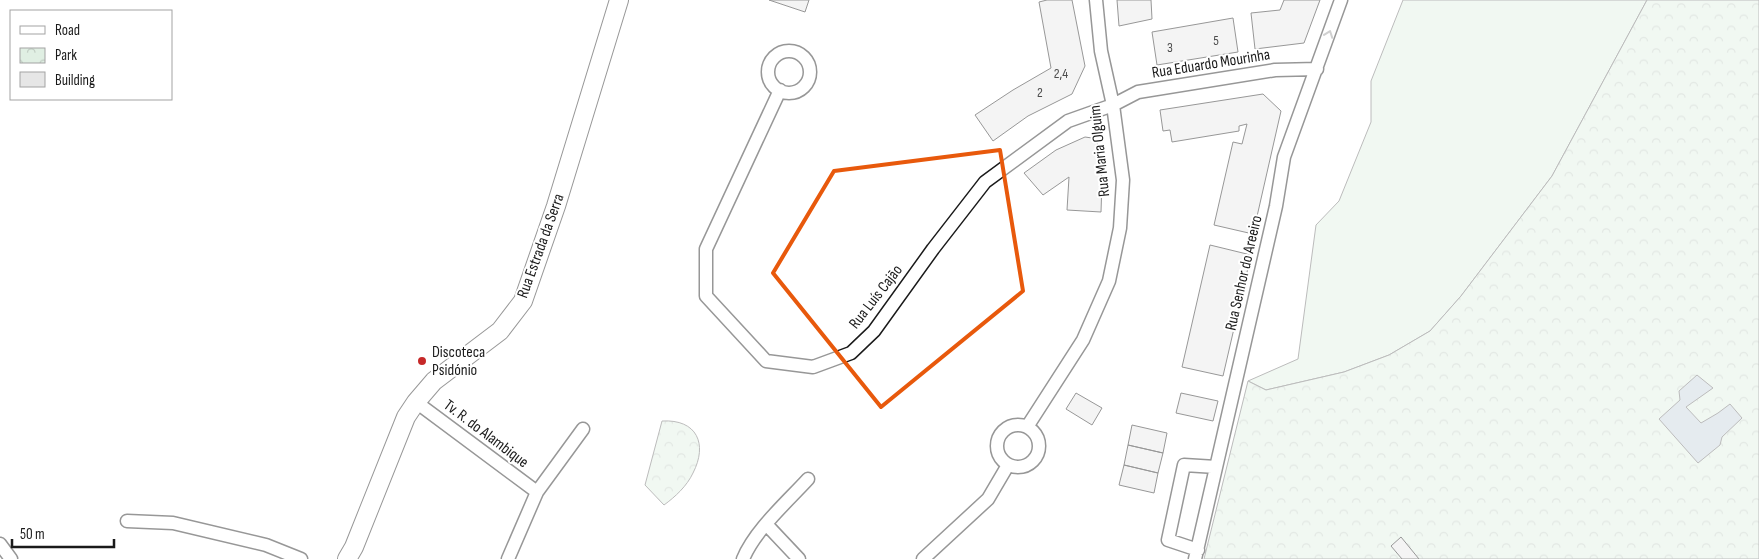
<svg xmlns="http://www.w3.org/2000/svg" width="1759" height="559" viewBox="0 0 1759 559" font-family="'Sofia Sans Condensed',sans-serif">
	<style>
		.grass { fill: #e0efe3; stroke: #6a6a6a }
		.park { fill: url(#park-crowns); stroke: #6a6a6a }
		.water { fill: #c6d2dc; stroke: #6a6a6a }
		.building { fill: #e6e6e6; stroke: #1a1a1a }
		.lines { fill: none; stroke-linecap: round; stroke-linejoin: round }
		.street-casing { stroke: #1a1a1a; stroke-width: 15 }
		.secondary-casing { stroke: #1a1a1a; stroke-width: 20 }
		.street { stroke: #fff; stroke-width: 12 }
		.secondary { stroke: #fff; stroke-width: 18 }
		.oneway { stroke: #989898 }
		.marked { fill: none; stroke: #e8590c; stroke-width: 4; stroke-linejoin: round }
		.poi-dot { fill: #c62828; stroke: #fff; stroke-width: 2 }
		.labels { text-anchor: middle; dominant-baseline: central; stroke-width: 4; stroke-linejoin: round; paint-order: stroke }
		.number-label { font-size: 14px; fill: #4d4d4d }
		.street-label { font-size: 16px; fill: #1a1a1a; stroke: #fff }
		.poi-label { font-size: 16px; fill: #1a1a1a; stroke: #fff; text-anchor: start }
	</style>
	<defs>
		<pattern id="park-crowns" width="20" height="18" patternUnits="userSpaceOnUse" patternTransform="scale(1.25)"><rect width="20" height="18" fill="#e0efe3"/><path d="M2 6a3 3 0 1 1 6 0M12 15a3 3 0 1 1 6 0" fill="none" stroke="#c0ccc2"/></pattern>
	</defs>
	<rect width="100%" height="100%" fill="#fff"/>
	<path class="grass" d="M1403,0H1647L1552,176L1461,296L1430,331L1389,355L1344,372L1266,390L1248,381L1298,359L1316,225L1339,201L1371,122V81Z"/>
	<path class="park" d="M1647,0H1759V559H1204L1248,381L1266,390L1344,372L1389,355L1430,331L1461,296L1552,176Z
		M662,421C697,419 708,444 693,473C687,486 675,497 664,505L645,485Z"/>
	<path class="water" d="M1697,375L1713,388L1686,407L1701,423L1718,413L1730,404L1742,418L1722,437L1720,445L1698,463L1659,419L1680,400L1679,391Z"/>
	<path class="building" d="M769,0H809L805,12Z
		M1047,0H1072L1085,66L1072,94L1028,116L993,141L975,115L1013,90L1051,68L1039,2Z
		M1117,0H1151L1152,19L1119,26Z
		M1284,0H1320L1304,43L1255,49L1251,13L1280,10Z
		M1233,18L1238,52L1157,65L1152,32Z
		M1263,94L1281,111L1253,234L1214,225L1233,142L1242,144L1247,124L1239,126V131L1172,142L1170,130L1163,131L1160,110Z
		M1085,137L1092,138L1097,143L1100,150L1102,181L1101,212L1067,210L1069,177L1043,195L1024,173L1056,150Z
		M1210,245L1251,255L1223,376L1182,367Z
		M1076,393L1102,408L1092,425L1066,409Z
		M1181,393L1218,401L1213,421L1176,413Z
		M1132,425L1167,433L1163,453L1128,445Z
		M1128,445L1163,453L1158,473L1124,465Z
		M1124,465L1158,473L1154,493L1119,485Z
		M1401,537L1419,559H1402L1391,546Z"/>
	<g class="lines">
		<defs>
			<path id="street" d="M768 72a21 21 0 1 1 42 0a21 21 0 1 1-42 0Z
				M780,90L706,249V296L766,361L813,367L851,353L874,331L933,249L985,182L1068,121L1113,105L1138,92L1275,70L1317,69
				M416,402L537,492
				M997 446a21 21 0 1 1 42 0a21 21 0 1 1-42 0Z
				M1027,427L1083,340L1109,281L1120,228L1123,180L1113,105L1101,51L1096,0
				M127,521L173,523L266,545L301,559
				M766,524L799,559
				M0,544L11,559
				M1198,550L1168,540L1184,465L1216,467
				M508,559L537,492L583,429
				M743,559C755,530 787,502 808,479
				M923,559L988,499L1008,465
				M1195,559L1276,206L1284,157L1341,0"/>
			<path id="secondary" d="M347,559L354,547L406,417L416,402L434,381L500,331L523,301L556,206L619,0"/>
		</defs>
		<use href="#street" class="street-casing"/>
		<use href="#secondary" class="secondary-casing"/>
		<use href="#street" class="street"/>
		<use href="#secondary" class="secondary"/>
	</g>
	<defs><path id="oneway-chevron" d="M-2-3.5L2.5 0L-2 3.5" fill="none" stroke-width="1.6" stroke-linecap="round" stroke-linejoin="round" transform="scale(1.25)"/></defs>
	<use class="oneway" href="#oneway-chevron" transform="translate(1329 34) rotate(-70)"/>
	<path d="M0 0H1759V559H0ZM1000,150L1023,291L881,407L773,273L834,171Z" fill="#fff" fill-opacity=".55" fill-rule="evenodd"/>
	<path class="marked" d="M1000,150L1023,291L881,407L773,273L834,171Z"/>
	<circle class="poi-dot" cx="422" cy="361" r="5"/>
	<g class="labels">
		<g class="number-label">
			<text x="1216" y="40">5</text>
			<text x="1170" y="47">3</text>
			<text x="1061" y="73">2,4</text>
			<text x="1040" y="92">2</text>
		</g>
		<g class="street-label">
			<text transform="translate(1211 64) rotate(-9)">Rua Eduardo Mourinha</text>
			<text transform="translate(1100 151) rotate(-96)">Rua Maria Olguim</text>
			<text transform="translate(541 246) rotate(-70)">Rua Estrada da Serra</text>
			<text transform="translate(1244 273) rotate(-77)">Rua Senhor do Areeiro</text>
			<text transform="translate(876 297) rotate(-52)">Rua Luís Cajão</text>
			<text transform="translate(486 434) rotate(37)">Tv. R. do Alambique</text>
		</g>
		<g class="poi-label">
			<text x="432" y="352">Discoteca<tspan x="432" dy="18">Psidónio</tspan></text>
		</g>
	</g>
	<rect x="10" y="10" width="162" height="90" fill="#ffffff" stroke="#a3a3a3"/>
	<rect x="20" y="26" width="25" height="8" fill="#ffffff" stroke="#a3a3a3"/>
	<text x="55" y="35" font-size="15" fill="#1a1a1a">Road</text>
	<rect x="20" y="48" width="25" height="15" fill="url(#park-crowns)" stroke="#a3a3a3"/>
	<text x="55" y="60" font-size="15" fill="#1a1a1a">Park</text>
	<rect x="20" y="72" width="25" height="15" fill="#e6e6e6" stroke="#a3a3a3"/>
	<text x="55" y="85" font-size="15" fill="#1a1a1a">Building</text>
	<path d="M12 539v8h102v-8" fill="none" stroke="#1a1a1a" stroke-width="2.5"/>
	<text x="20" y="539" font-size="15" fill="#1a1a1a" stroke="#ffffff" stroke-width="4" paint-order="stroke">50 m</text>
</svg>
